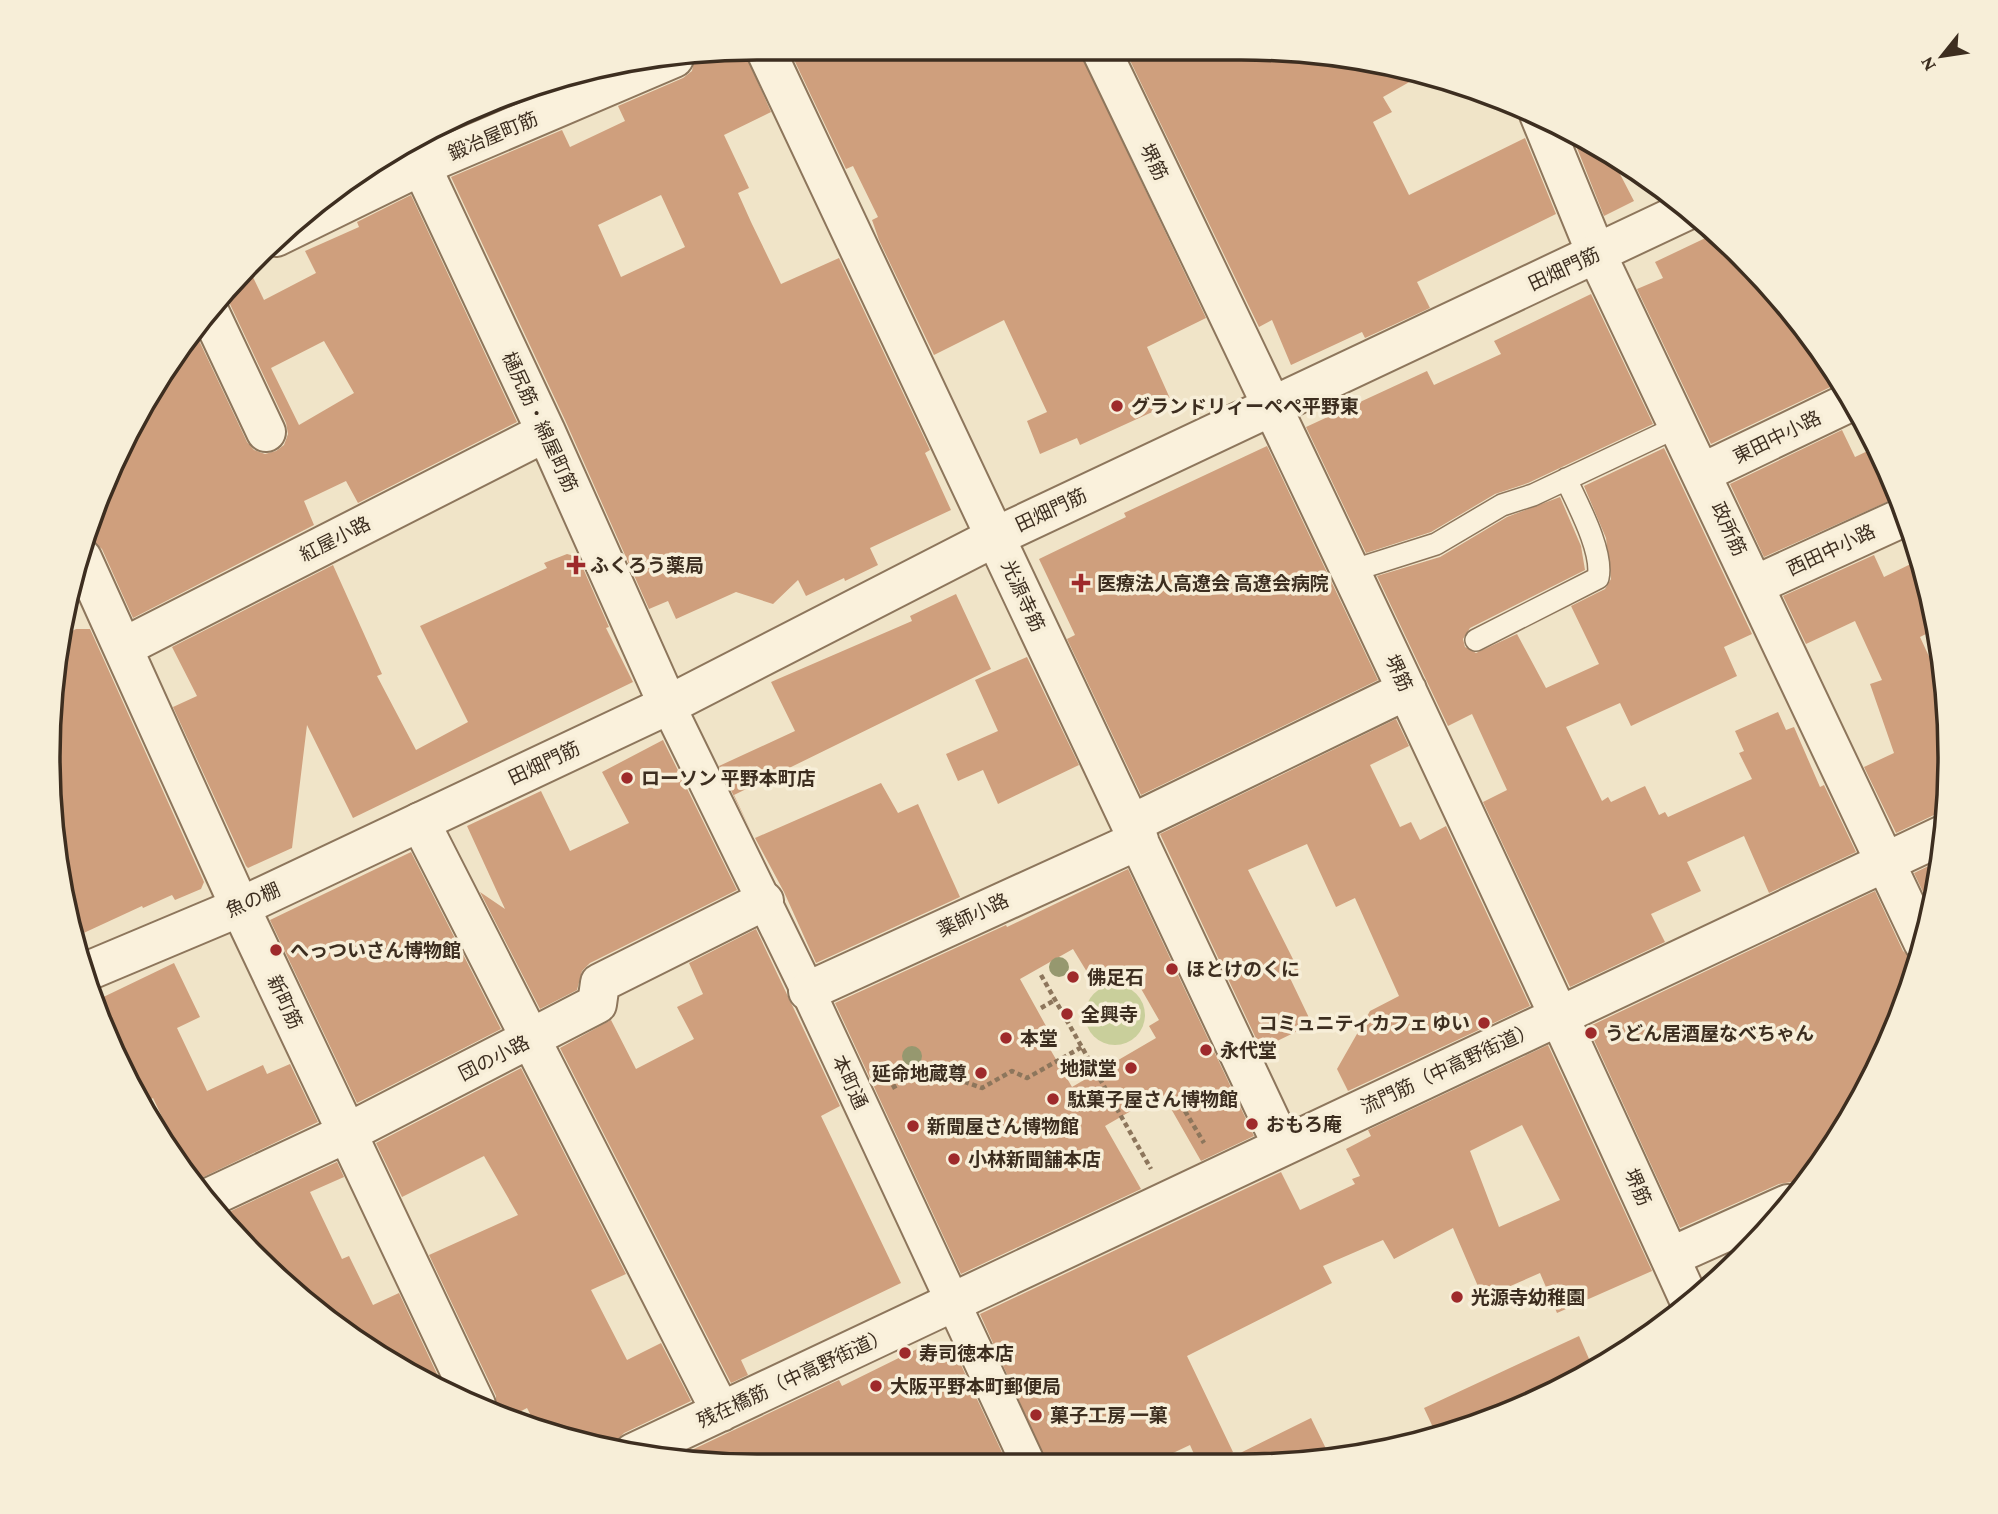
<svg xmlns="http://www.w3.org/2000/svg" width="1998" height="1514" viewBox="0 0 1998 1514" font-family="'Crimson Pro','Noto Sans JP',serif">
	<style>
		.green { fill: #c9cf9b }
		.building { fill: #cf9f7d; fill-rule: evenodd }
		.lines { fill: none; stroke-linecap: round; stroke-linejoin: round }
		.service-casing { stroke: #8d765c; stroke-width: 24 }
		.pedestrian-casing { stroke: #8d765c; stroke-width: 37 }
		.minor-casing { stroke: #8d765c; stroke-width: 42 }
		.tertiary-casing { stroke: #8d765c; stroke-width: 42 }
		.path { stroke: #8d765c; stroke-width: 4.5; stroke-dasharray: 5 3.5; stroke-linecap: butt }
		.service { stroke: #faf1dc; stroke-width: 21 }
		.pedestrian { stroke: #faf1dc; stroke-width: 33 }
		.minor { stroke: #faf1dc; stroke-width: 38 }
		.tertiary { stroke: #faf1dc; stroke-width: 38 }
		.tree { fill: #96986f }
		.poi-dot { fill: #9e2a2b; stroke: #f7eed8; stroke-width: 2.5 }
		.labels { text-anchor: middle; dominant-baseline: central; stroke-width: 7; stroke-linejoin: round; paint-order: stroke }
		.street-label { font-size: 19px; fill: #3d2e20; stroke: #f7eed8 }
		.poi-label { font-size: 19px; font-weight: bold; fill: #3d2e20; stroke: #f7eed8; text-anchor: start }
		.rim { fill: none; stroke: #3d2e20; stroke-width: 3.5 }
	</style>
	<rect width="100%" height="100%" fill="#f0e4c8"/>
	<path class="green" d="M1085 1015a30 30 0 1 1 60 0a30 30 0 1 1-60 0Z"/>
	<path class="building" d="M788,47L1078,48L1206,318L1147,347L1172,403L1080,445L1077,438L1040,454L1027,421L1047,412L1004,320L934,355L879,240L872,220L878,217L853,166L846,169Z
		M1124,48L1287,49L1427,72L1383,97L1392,112L1373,122L1409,195L1525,138L1556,214L1417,282L1430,308L1365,338L1362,332L1291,365L1272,320L1259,327Z
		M743,49L771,112L724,135L749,188L738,193L751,222L781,284L839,258L930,450L925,453L951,510L870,548L878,565L845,581L844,578L806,596L798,580L773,604L736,592L676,619L668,601L649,609L565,420L451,177L562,130L570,147L625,121L618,106L683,78L692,71L695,55ZM661,195L685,247L621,277L598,225Z
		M541,85L544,90L432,138L429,131Z
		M1569,128L1608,151L1634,201L1604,216Z
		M411,195L517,422L358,503L346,481L304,501L314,525L133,618L102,549L88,538L121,443L195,332L247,442L254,450L265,454L276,451L284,445L288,434L286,423L229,302L221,293L231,281L251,273L264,300L316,273L305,251L359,227L357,222ZM324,341L354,393L299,425L271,368Z
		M1716,233L1743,255L1774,293L1786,321L1794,317L1831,362L1841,382L1711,444L1637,289L1663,278L1655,262Z
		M1591,294L1653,424L1528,483L1495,494L1431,532L1366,553L1306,427L1427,371L1434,385L1501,354L1494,341Z
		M1842,430L1855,457L1876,447L1900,496L1764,557L1730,484Z
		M1267,446L1378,680L1141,795L1067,639L1075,635L1039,559L1126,517L1124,513Z
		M1664,448L1752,634L1724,647L1737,676L1631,726L1620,703L1566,727L1602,801L1608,797L1611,802L1645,786L1659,815L1665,812L1668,817L1752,779L1739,753L1744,751L1735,731L1778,712L1786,730L1794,727L1820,787L1824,785L1856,852L1769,893L1744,836L1687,862L1701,891L1651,914L1665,942L1570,987L1483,802L1507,790L1472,714L1448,726L1377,576L1440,557L1507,517L1560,497L1581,546L1585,570L1470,628L1463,639L1465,647L1476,653L1517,634L1546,688L1599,664L1571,606L1605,589L1611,579L1606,538L1584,486Z
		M567,554L578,557L609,627L606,628L633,682L353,818L307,725L292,848L248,868L246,866L173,707L197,696L172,647L333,565L382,674L377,676L416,750L468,722L420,626L547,568L544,563Z
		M1874,555L1884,577L1919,560L1938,628L1920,637L1944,689L1951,757L1945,813L1934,815L1896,833L1864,767L1894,753L1870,684L1882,680L1855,621L1806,644L1783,596Z
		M956,594L991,669L734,795L751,831L719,766L795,731L771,682L912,621L910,616Z
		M76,629H90L204,882L201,889L175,900L172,895L143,908L142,906L75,937L49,803L60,637Z
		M1027,657L1079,765L998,804L983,770L958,781L946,754L998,731L975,680Z
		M1396,719L1409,746L1370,765L1400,827L1411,822L1420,840L1446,826L1530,1006L1348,1091L1337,1069L1370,1011L1399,996L1355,898L1336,907L1307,844L1248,870L1300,973L1290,978L1312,1024L1261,1049L1160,834Z
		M663,740L737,890L590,963L582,971L577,990L540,1009L480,892L505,909L467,826L541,791L570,851L629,823L602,772Z
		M881,783L898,813L918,804L960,897L816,963L784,892L755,838Z
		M411,852L501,1029L357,1103L270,920Z
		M1941,860L1937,895L1932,911L1914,873Z
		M1128,869L1254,1136L1201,1161L1162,1093L1105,1126L1141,1189L961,1274L835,1003L1006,925L1007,927ZM1073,949L1087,972L1094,968L1102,981L1128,966L1159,1020L1149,1026L1156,1038L1072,1087L1039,1030L1046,1026L1020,979Z
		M1875,891L1903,951L1917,962L1897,1028L1831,1151L1802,1187L1791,1182L1779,1184L1680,1228L1588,1027Z
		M756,929L840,1106L821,1116L901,1283L741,1360L748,1375L731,1383L560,1048L611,1020L636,1069L694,1039L677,1007L703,994L689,963Z
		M174,963L200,1017L177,1028L207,1091L263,1065L267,1074L290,1064L318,1122L193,1182L153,1098L143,1103L93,1002Z
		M1548,1045L1652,1271L1557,1313L1540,1273L1483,1298L1453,1228L1394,1259L1383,1240L1323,1266L1332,1283L1187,1356L1233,1452L1215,1461H1197L1190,1445L1156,1461H1046L980,1314L1281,1172L1300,1210L1355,1184L1352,1179L1360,1176L1346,1149L1371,1136L1368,1130ZM1522,1125L1560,1200L1499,1227L1470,1151Z
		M521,1068L626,1274L591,1290L627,1360L661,1343L691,1401L624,1433L610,1447L539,1431L527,1408L506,1419L495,1414L496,1396L429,1255L518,1215L484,1156L402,1197L376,1143Z
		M337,1162L344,1177L310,1192L342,1259L349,1256L373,1305L399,1293L445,1391L402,1371L255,1259L220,1216Z
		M1579,1336L1593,1368L1470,1429L1437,1436L1424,1408Z
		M917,1349L926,1366L955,1352L1006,1461H681L679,1456L839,1380L842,1386Z
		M1311,1418L1332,1461H1224Z"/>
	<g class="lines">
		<defs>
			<path id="service" d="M1351,571L1436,544L1502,505L1533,495L1679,426
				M1476,640L1598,578C1604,552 1577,503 1566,479"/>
			<path id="pedestrian" d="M668,705L808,991L1027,1461"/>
			<path id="minor" d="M764,47L1282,1145
				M1100,48C1301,464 1499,881 1690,1302
				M1539,114L1596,253L1923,942
				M409,140L546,432L668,705
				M276,237L421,166L674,58
				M209,311L266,432
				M1702,473L1852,401
				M82,558L240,907L476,1405
				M1755,585L1906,516
				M124,647L546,432
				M420,822L721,1412
				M1131,824L1407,690
				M808,991L1139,840
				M206,1199L347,1133L591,1007L597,1004L600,983L764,901
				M1670,1257L1788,1204
				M633,1453L1943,835"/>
			<path id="tertiary" d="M83,973L240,907L668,705L995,537L1688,210"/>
		</defs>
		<use href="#service" class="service-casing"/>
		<use href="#pedestrian" class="pedestrian-casing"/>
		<use href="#minor" class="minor-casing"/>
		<use href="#tertiary" class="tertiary-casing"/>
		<path class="path" d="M1041,975L1151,1169
			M1041,1008L1055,1000
			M948,1076L982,1088L1012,1071L1027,1078L1082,1047
			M892,1088L928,1068
			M1185,1111L1204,1143
			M1182,1461L1194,1455"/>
		<use href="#service" class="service"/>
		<use href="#pedestrian" class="pedestrian"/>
		<use href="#minor" class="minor"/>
		<use href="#tertiary" class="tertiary"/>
	</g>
	<g class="tree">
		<circle cx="1059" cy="967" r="10"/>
		<circle cx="912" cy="1056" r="10"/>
	</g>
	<g class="poi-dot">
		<circle cx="1117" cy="406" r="7"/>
		<path d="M572.5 554.5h7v7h7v7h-7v7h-7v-7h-7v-7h7z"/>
		<path d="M1077.5 572.5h7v7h7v7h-7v7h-7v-7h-7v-7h7z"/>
		<circle cx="627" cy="778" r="7"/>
		<circle cx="276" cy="950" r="7"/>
		<circle cx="1172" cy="969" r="7"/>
		<circle cx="1073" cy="977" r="7"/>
		<circle cx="1067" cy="1014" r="7"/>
		<circle cx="1484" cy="1023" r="7"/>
		<circle cx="1591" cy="1033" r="7"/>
		<circle cx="1006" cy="1038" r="7"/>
		<circle cx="1206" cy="1050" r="7"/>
		<circle cx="1131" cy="1068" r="7"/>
		<circle cx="981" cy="1073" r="7"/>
		<circle cx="1053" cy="1099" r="7"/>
		<circle cx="1252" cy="1124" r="7"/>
		<circle cx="913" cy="1126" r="7"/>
		<circle cx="954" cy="1159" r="7"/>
		<circle cx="1457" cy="1297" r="7"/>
		<circle cx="905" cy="1353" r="7"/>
		<circle cx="876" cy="1386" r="7"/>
		<circle cx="1036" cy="1415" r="7"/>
	</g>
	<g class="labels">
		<g class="street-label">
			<text transform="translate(493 136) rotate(-23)">鍛冶屋町筋</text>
			<text transform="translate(1154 162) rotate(64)">堺筋</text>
			<text transform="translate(1564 269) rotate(-25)">田畑門筋</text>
			<text transform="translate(540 422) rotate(65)">樋尻筋・綿屋町筋</text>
			<text transform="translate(1777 437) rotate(-26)">東田中小路</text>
			<text transform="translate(1051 510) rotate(-25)">田畑門筋</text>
			<text transform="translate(1729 529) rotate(65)">政所筋</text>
			<text transform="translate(335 539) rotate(-27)">紅屋小路</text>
			<text transform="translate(1831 550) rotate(-25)">西田中小路</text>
			<text transform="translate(1023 596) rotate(65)">光源寺筋</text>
			<text transform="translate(1399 673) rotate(65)">堺筋</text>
			<text transform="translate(544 763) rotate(-25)">田畑門筋</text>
			<text transform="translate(253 900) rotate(-24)">魚の棚</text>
			<text transform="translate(973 915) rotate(-25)">薬師小路</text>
			<text transform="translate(285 1002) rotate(65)">新町筋</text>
			<text transform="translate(494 1058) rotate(-27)">団の小路</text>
			<text transform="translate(1448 1068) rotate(-25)">流門筋（中高野街道）</text>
			<text transform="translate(850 1082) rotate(65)">本町通</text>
			<text transform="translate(1638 1187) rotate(66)">堺筋</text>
			<text transform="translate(793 1378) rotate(-25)">残在橋筋（中高野街道）</text>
		</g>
		<g class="poi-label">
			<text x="1131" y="406">グランドリィーぺぺ平野東</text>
			<text x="590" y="565">ふくろう薬局</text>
			<text x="1097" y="583">医療法人高遼会 高遼会病院</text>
			<text x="641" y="778">ローソン 平野本町店</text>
			<text x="290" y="950">へっついさん博物館</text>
			<text x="1186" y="969">ほとけのくに</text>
			<text x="1087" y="977">佛足石</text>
			<text x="1081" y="1014">全興寺</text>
			<text x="1470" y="1023" text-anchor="end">コミュニティカフェ ゆい</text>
			<text x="1605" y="1033">うどん居酒屋なべちゃん</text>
			<text x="1020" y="1038">本堂</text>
			<text x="1220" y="1050">永代堂</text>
			<text x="1117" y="1068" text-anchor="end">地獄堂</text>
			<text x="967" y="1073" text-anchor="end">延命地蔵尊</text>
			<text x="1067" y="1099">駄菓子屋さん博物館</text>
			<text x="1266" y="1124">おもろ庵</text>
			<text x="927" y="1126">新聞屋さん博物館</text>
			<text x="968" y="1159">小林新聞舗本店</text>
			<text x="1471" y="1297">光源寺幼稚園</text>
			<text x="919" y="1353">寿司徳本店</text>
			<text x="890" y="1386">大阪平野本町郵便局</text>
			<text x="1050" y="1415">菓子工房 一菓</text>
		</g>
	</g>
	<path d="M0 0H1998V1514H0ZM757 60H1241A697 697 0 0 1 1938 757V757A697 697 0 0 1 1241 1454H757A697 697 0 0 1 60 757V757A697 697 0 0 1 757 60Z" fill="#f7eed8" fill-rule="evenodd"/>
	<path class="rim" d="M757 60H1241A697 697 0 0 1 1938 757V757A697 697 0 0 1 1241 1454H757A697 697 0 0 1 60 757V757A697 697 0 0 1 757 60Z"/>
	<g transform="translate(1942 56) rotate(240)" stroke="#f7eed8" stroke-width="5" paint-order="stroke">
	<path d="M0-5L12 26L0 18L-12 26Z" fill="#3d2e20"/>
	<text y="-10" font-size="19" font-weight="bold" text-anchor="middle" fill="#3d2e20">N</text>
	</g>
</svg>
